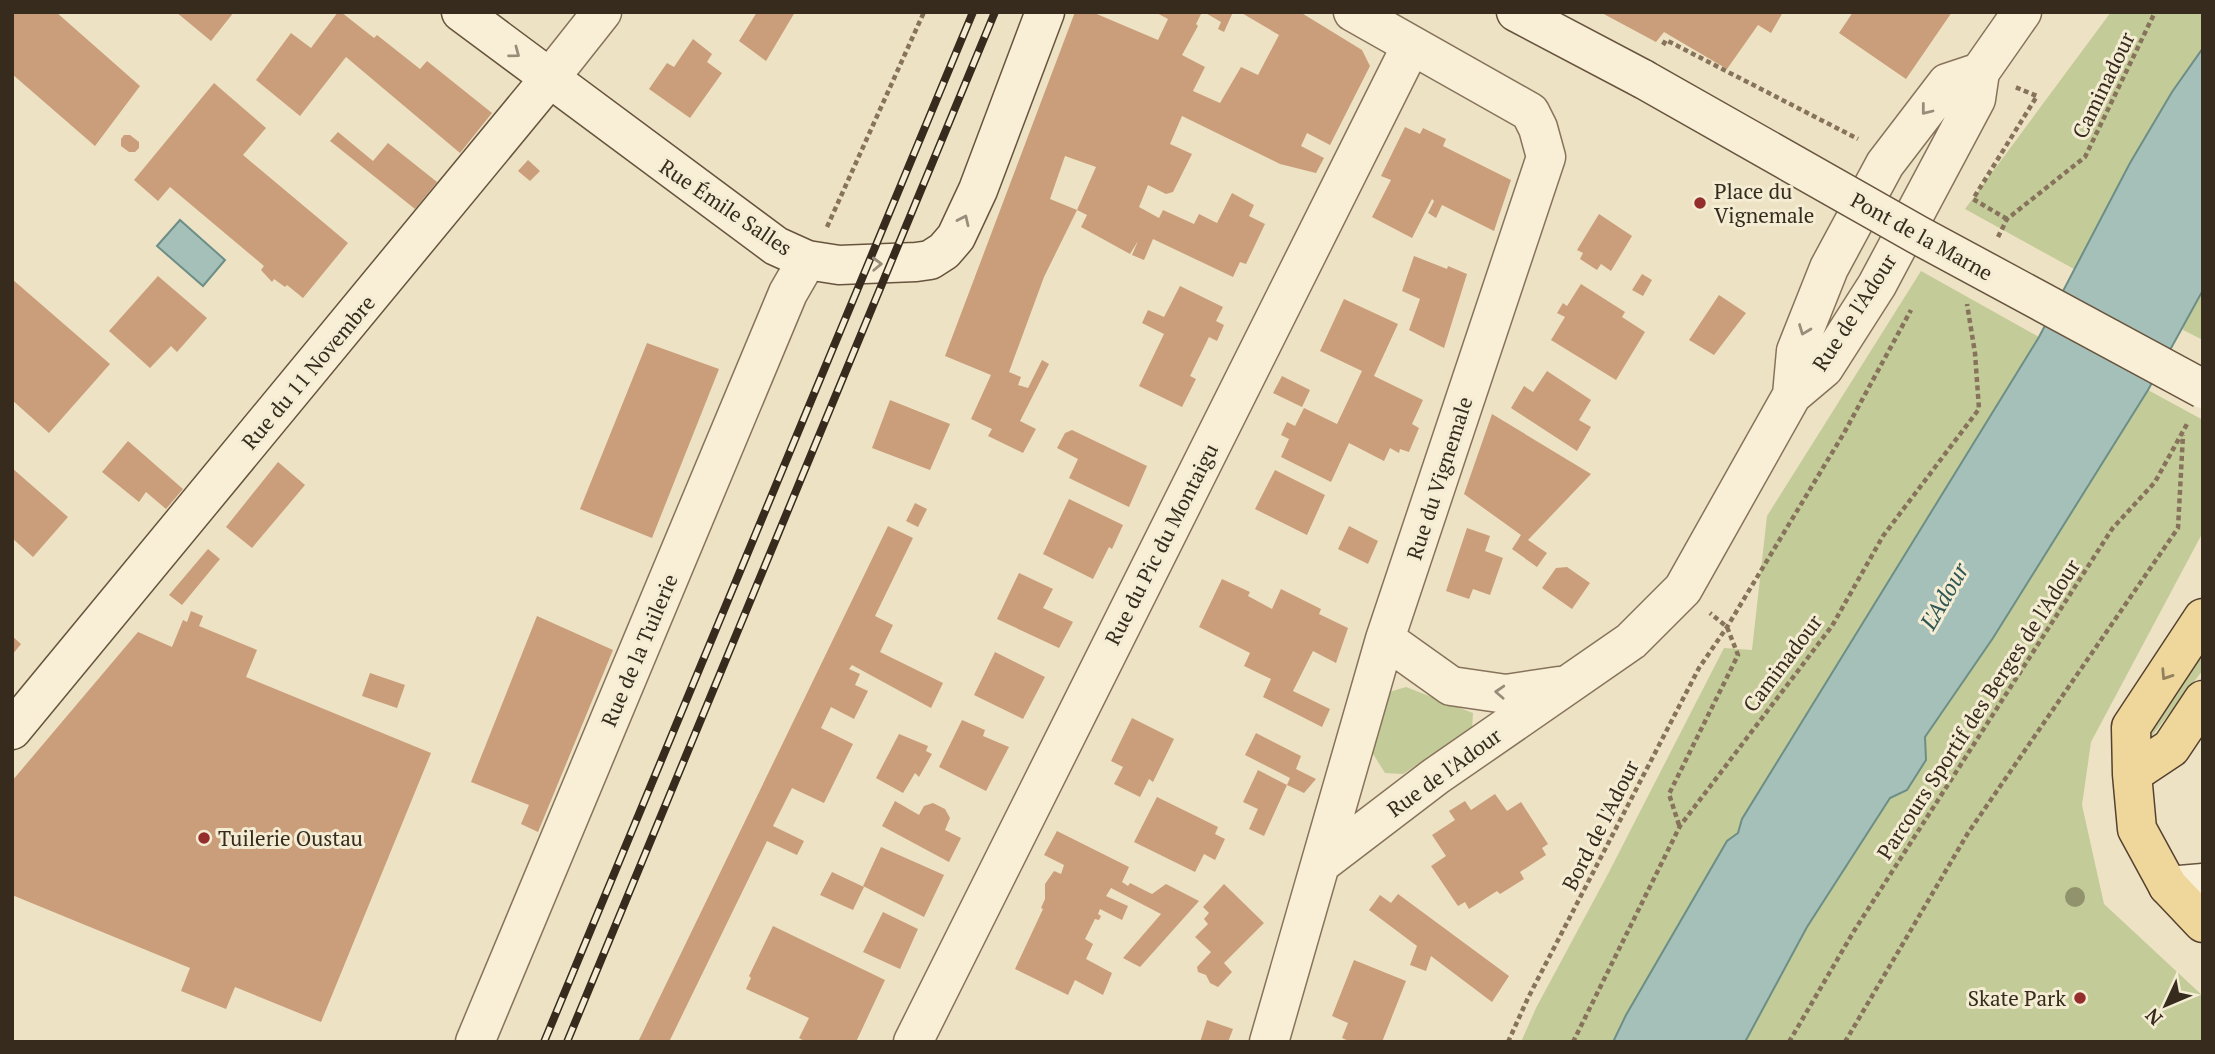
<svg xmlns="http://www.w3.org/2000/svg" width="2215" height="1054" viewBox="0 0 2215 1054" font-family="'PT Serif',serif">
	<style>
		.green { fill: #c3cb98 }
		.water { fill: #a5c0b9; stroke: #6c8e86; stroke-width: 2 }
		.building { fill: #ca9e7a }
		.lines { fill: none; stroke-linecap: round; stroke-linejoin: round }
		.street-casing { stroke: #87735b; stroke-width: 41 }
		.secondary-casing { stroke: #68543e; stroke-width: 41 }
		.primary-casing { stroke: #55412f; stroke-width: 41 }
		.path { stroke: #87735b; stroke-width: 4.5; stroke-dasharray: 5 3.5; stroke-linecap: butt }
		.street { stroke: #f8efd6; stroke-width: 38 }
		.secondary { stroke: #f8efd6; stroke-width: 38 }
		.primary { stroke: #efd79c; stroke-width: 38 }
		.rail-casing { stroke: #372b1e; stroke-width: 8 }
		.rail { stroke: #f4ecd3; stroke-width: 5; stroke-dasharray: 16; stroke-linecap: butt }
		.secondary-bridge-casing { stroke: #68543e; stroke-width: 41; stroke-linecap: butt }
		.secondary-bridge { stroke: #f8efd6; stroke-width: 38 }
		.tree { fill: #91936c }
		.oneway { stroke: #988d7a }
		.oneway2 { stroke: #93815d }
		.poi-dot { fill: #942e2c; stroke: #f4ecd3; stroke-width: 2.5 }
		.labels { text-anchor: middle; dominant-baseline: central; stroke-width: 6; stroke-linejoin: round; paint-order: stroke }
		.street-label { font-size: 21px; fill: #372b1e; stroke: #f4ecd3 }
		.poi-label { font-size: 21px; fill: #372b1e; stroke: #f4ecd3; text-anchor: start }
		.water-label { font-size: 23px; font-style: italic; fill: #2e5655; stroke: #f4ecd3 }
	</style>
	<rect width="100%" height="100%" fill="#ede2c3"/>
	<path class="green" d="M2111,12H2203V48L2172,92L2130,163L2074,269L1965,209Z
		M1921,271L2039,337L1742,819L1738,833L1727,841L1626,1015L1613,1042H1521L1536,1008L1608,874L1724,648L1752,650L1767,516Z
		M2203,290V340L2183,330L2185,319Z
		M2148,390L2203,420V532L2091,742L2082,805L2104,904L2203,996V1042H1745L1807,927L1890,798L1925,760V737L1993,638Z
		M2203,638V670L2148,741L2144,738Z
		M1406,687L1473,713L1472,729L1403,774L1385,773L1370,749L1386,693Z"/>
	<path class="water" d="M2203,48V290L2148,390L1993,638L1925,737L1926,760L1907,790L1890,798L1807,927L1745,1042H1613L1626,1015L1727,841L1738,833L1742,819L2039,337L2130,163L2172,92Z
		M180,220L225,260L203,286L157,246Z"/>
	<path class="building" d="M12,12H56L140,86L95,146L12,74Z
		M176,12H234L211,41Z
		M338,12H341L374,38L377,35L420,69L427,61L492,113L460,153L346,57L300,116L256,80L291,33L311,48Z
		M757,12H795L766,61L739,41Z
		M1075,12H1092L1158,40L1168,19L1155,12H1202L1196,24L1198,26L1182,55L1205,67L1193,91L1220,103L1241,67L1258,75L1279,35L1240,12H1300L1362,50L1370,66L1330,145L1307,133L1301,146L1324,158L1316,173L1280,164L1182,116L1170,144L1192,154L1173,192L1166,194L1148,185L1139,207L1159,218L1163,210L1194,224L1199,214L1217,223L1232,193L1254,205L1249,216L1265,224L1246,264L1240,262L1233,277L1153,239L1144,260L1132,255L1138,241L1130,254L1081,227L1087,215L1077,210L1096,167L1065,156L1050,199L1077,210L1044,277L1009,372L1021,377L1018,385L1028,388L1042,360L1049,364L1020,421L1036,429L1023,453L988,436L992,429L971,419L991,375L945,356Z
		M1204,12H1233L1224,32L1218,29L1221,22Z
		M1600,12H1783L1771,33L1758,25L1727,69L1664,32L1656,42Z
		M1853,12H1952L1906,79L1839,33Z
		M693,39L712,54L707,62L722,73L690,118L649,89L667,63L674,67Z
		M214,83L266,128L243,155L348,243L303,298L287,285L285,287L274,279L272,282L261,270L264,266L170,187L158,201L134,180Z
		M1405,127L1420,134L1423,128L1446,139L1443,146L1511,180L1494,231L1442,205L1436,218L1428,213L1434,201L1432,199L1412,238L1372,217L1391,180L1381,176Z
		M338,132L373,161L388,143L437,182L415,209L330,141Z
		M124,135H130L139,142V148L135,152H129L121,146V139Z
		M528,160L540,171L530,181L518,171Z
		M1599,214L1632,236L1611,271L1601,264L1597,270L1580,259L1583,253L1577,250Z
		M1414,256L1447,269L1448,266L1467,274L1444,348L1409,330L1420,299L1402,291Z
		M1642,274L1652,280L1643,296L1632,290Z
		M158,276L207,318L177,352L171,346L150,368L109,331Z
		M12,279L110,364L49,433L12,400Z
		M1581,284L1625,312L1622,317L1645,332L1616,380L1551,340L1565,317L1557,313L1563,303L1567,306Z
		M1180,286L1223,307L1216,321L1224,325L1217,341L1209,337L1190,376L1196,379L1182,407L1139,386L1164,334L1142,323L1148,310L1164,317Z
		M1719,295L1746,313L1714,355L1689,340Z
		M1344,299L1398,324L1374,376L1423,400L1412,424L1419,428L1409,452L1400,449L1399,453L1390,448L1384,461L1349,443L1331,482L1281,457L1289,439L1281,435L1287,422L1295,426L1304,408L1337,424L1362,371L1320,351Z
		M647,343L719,369L652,538L580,509Z
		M1547,371L1591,400L1579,420L1591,427L1577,451L1511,408L1524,386L1533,392Z
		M1282,376L1310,390L1302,407L1273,393Z
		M890,400L950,424L930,470L872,448Z
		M1492,414L1591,474L1528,540L1547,553L1537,567L1512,549L1521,535L1464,494Z
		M1072,430L1147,466L1129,507L1069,478L1078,459L1057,448L1065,433Z
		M128,441L183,489L166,509L146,492L139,502L102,472Z
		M278,462L305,485L252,548L226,527Z
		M12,468L68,517L33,557L12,538Z
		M1275,470L1325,495L1307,535L1255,509Z
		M1069,499L1123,525L1112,549L1109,547L1093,579L1043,554Z
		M915,503L927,509L918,527L906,521Z
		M888,526L913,538L875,616L893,625L880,652L943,683L931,708L852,665L849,669L860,674L855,685L868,691L854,719L831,707L821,728L853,744L824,803L792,788L773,826L804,841L797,855L767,841L669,1042H638Z
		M1349,526L1378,541L1368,564L1338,549Z
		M1467,528L1490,536L1485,551L1503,558L1490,595L1473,589L1469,599L1446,591Z
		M208,549L220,559L182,605L169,595Z
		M1567,567L1590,583L1572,609L1542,588L1556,568Z
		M1019,573L1053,589L1043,608L1073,622L1059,648L997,619Z
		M1222,579L1250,592L1248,596L1272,609L1281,589L1321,609L1319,614L1348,628L1336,663L1313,651L1293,691L1330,709L1322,727L1263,697L1271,679L1244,666L1250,653L1199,627Z
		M191,611L203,616L199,626L257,650L246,677L431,753L321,1022L235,987L226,1009L181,991L190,968L12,895V781L138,632L172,647L183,620L187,622Z
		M537,616L613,650L538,832L521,824L529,805L471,782Z
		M12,636L21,644L12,655Z
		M995,652L1045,677L1023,719L974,695Z
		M370,673L405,685L397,708L362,696Z
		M1132,718L1174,739L1153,782L1149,779L1140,797L1114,784L1123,767L1111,761Z
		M962,720L985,730L983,736L1009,747L986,791L939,767Z
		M1256,733L1301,756L1296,769L1316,779L1304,793L1287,785L1290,778L1245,755Z
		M899,734L928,746L926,751L932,754L919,777L915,773L903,793L876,778Z
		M1258,770L1287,785L1264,836L1249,829L1258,809L1243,802Z
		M1495,794L1507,811L1521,802L1548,844L1542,848L1546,855L1520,872L1524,879L1500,894L1497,891L1469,909L1465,902L1458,906L1431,866L1446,856L1432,835L1455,820L1449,811L1465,801L1471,810Z
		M1157,797L1218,827L1215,834L1225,839L1215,860L1204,854L1195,872L1134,842Z
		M895,801L919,815L924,806L933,803L945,809L950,818L945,830L961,838L949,862L882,826Z
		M1057,831L1129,867L1122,882L1128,886L1130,883L1152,894L1166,884L1199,901L1140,967L1123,958L1161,914L1111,888L1106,896L1128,906L1122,920L1100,909L1098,914L1101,916L1099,920L1095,919L1085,939L1093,944L1086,959L1112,973L1103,995L1075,980L1068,995L1015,969L1043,909L1041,908L1045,899V884L1054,871L1061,874L1064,865L1044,855Z
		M881,847L944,875L924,917L863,886Z
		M832,872L864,887L853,910L820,895Z
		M1224,884L1264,923L1224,963L1232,972L1218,987L1210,983L1206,975L1198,972L1197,967L1211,952L1195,937L1208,924L1204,919L1209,913L1203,907Z
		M1398,894L1509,976L1492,1002L1431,956L1426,971L1410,965L1417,946L1369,910L1380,895L1391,903Z
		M883,912L918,929L900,969L863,952Z
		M773,926L885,980L856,1042H806L799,1038L809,1018L746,989L751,978L749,976Z
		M1354,960L1406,981L1382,1042H1351L1342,1038L1348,1023L1332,1016Z
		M1207,1020L1233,1029L1228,1042H1200Z"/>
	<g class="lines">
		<defs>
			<path id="street" d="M549,79L602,12
				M1792,395L1796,351L1829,268L1885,164L1947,83L1980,72
				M1385,639L1451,686L1506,694L1559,686
				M1322,863L1436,776L1631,641L1683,589L1792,395L1824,368L1877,285L1976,99L1980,72L2022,12
				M475,1042L788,293L807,260
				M913,1042L1411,46
				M1269,1042L1385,639L1546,157L1538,128L1530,112L1353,12"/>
			<path id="secondary" d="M461,12L776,246L807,260L839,265L916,262L930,260L944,251L956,237L978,190L1045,12
				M1516,12L1643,79
				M12,730L549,79
				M2168,886L2203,883"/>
			<path id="primary" d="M2203,618L2131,727L2132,774L2137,829L2168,886L2203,923
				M2132,774L2171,748L2203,700"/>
		</defs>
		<use href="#street" class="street-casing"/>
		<use href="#secondary" class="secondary-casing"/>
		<use href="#primary" class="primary-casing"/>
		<path class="path" d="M1663,45L1666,40L1858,139
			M2007,219L1973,199L2037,96L2015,87
			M827,227L924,12
			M1998,237L2007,219L2085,157L2155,12
			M1679,825L1669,794L1738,655L1727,627L1710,613
			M1508,1042L1528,998L1699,668L1727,627L1844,433L1911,310
			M1573,1042L1680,826L1832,626L1883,536L1979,409L1975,353L1967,304
			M1789,1042L1854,931L2112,529L2155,482L2187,424
			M1845,1042L1968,833L2178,528L2183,435"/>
		<use href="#street" class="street"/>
		<use href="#secondary" class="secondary"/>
		<use href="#primary" class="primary"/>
		<defs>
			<path id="rail" d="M544,1042L973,12
				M567,1042L995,12"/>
		</defs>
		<use href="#rail" class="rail-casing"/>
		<use href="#rail" class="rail"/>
		<defs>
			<path id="secondary-bridge" d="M1643,79L1918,235L2203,389"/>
		</defs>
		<use href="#secondary-bridge" class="secondary-bridge-casing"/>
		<use href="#secondary-bridge" class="secondary-bridge"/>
	</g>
	<circle class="tree" cx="2075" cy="897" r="10"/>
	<defs><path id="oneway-chevron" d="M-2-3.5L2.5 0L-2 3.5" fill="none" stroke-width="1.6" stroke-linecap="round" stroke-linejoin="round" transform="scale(1.75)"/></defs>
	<g class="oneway">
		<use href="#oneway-chevron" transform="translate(515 53) rotate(37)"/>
		<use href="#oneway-chevron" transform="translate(1926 110) rotate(128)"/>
		<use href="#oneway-chevron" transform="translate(964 220) rotate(-65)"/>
		<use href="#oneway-chevron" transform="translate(877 264) rotate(-2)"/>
		<use href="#oneway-chevron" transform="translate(1804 330) rotate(111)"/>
		<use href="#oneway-chevron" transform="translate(1500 692) rotate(-177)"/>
	</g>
	<use class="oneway2" href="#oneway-chevron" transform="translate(2166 675) rotate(123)"/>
	<g class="poi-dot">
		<circle cx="1700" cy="203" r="7"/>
		<circle cx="204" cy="838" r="7"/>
		<circle cx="2080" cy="998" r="7"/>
	</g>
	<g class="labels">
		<g class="street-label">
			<text transform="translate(2103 85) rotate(-64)">Caminadour</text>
			<text transform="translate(726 207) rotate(34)">Rue Émile Salles</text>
			<text transform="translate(1922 236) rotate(29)">Pont de la Marne</text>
			<text transform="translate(1854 312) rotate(-57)">Rue de l'Adour</text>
			<text transform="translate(308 372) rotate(-50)">Rue du 11 Novembre</text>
			<text transform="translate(1439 478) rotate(-72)">Rue du Vignemale</text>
			<text transform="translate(1161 544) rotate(-63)">Rue du Pic du Montaigu</text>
			<text transform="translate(639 650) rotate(-67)">Rue de la Tuilerie</text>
			<text transform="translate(1782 663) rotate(-53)">Caminadour</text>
			<text transform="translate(1978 709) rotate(-57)">Parcours Sportif des Berges de l'Adour</text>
			<text transform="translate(1444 772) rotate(-36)">Rue de l'Adour</text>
			<text transform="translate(1600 825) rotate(-63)">Bord de l'Adour</text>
		</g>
		<g class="poi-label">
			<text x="1714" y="191">Place du<tspan x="1714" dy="24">Vignemale</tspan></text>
			<text x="218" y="838">Tuilerie Oustau</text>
			<text x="2066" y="998" text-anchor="end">Skate Park</text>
		</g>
		<g class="water-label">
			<text transform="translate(1944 596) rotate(-60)">L'Adour</text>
		</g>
	</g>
	<rect width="2215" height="1054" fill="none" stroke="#372b1e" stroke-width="28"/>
	<g transform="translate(2166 1005) rotate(226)" stroke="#f4ecd3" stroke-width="5" paint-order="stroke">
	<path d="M0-5L12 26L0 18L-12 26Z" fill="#372b1e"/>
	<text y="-10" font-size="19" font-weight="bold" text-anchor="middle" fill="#372b1e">N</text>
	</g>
</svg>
